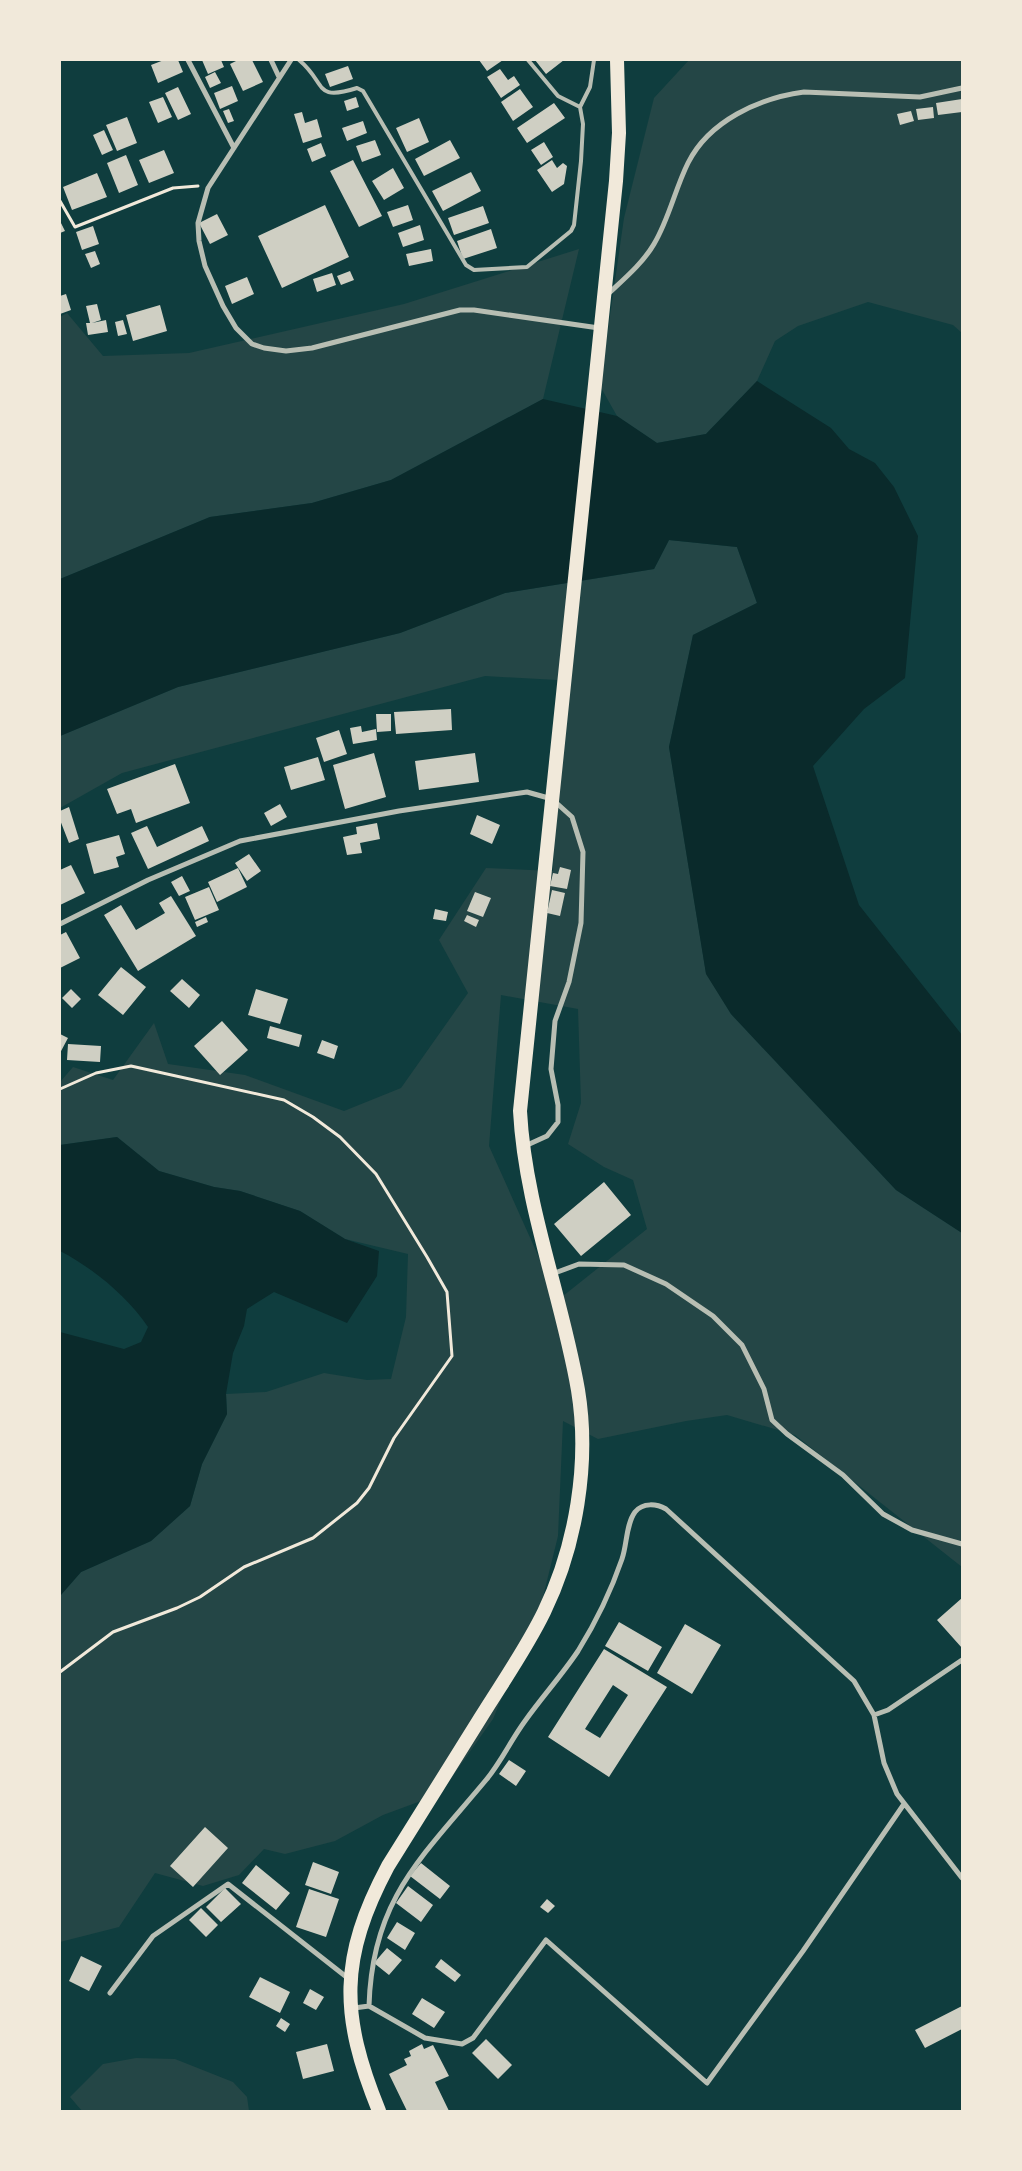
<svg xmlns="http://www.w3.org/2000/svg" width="1022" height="2171" viewBox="0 0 1022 2171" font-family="Arial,sans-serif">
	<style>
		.green { fill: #244646; fill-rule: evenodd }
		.water { fill: #0a2a2b }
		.building { fill: #cfcfc3; fill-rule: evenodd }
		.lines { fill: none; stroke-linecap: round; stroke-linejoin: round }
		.path { stroke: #f1e9da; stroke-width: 3 }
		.service { stroke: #b8beb3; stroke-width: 4 }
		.minor { stroke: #b8beb3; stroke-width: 5 }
		.trunk { stroke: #f1e9da; stroke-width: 14 }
	</style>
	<rect width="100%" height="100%" fill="#0f3d3e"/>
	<path class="green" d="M689,60H962V333L953,325L868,302L798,326L775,341L757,381L706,434L657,443L617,416L600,386L624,218L654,98Z
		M579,249L543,399L391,480L312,503L210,517L60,579V317L67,313L103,356L189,353L404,304Z
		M669,540L737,547L757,603L693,635L669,747L706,973L731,1014L896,1190L962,1233V1567L795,1435L727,1415L686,1421L598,1439L563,1421L558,1536L543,1597L493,1719L440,1794L383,1815L335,1841L285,1854L264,1849L239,1875L203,1886L155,1873L119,1927L60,1942V1596L81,1572L151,1541L190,1506L202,1464L227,1414L226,1394L266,1392L324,1373L367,1380L391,1379L406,1317L408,1254L345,1239L300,1211L240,1191L214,1187L159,1171L117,1137L60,1145V1082L73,1067L113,1080L154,1023L168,1064L245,1075L344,1111L401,1088L468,993L439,940L486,868L553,871L557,680L485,676L122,773L60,808V736L178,687L400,633L505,593L654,569ZM501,995L578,1009L581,1103L568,1144L604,1167L633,1180L647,1229L558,1300L489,1146Z
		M136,2058L175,2059L233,2082L247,2097L249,2111H82L70,2097L103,2064Z"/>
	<path class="water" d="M757,381L831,428L849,449L875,463L894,487L918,536L905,678L864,709L813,766L859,905L962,1035V1233L896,1190L731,1014L706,974L669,747L693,635L757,603L737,547L669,540L654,569L505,593L400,633L178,687L60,736V579L210,517L312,503L391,480L543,399L617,416L657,443L706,434Z
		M117,1137L159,1171L214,1187L240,1191L300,1211L345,1239L379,1251L377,1276L347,1323L274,1292L247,1309L244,1326L233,1353L226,1394L227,1414L202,1464L190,1506L151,1541L81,1572L60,1596V1332L124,1349L141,1342L148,1327C127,1296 93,1268 60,1251V1145Z"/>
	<path class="building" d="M164,60H178L183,72L158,83L151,65Z
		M202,60H221L224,67L208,74Z
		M238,60H252L263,82L243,91L230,64Z
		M479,60H503L487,71Z
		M535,60H564L546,74Z
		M348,66L353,79L330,87L325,74Z
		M500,69L508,80L514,76L520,85L501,98L487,77Z
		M215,72L221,83L210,88L205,77Z
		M232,86L238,101L220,109L214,93Z
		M178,87L191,114L178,120L165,93Z
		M520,89L533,107L513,121L501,102Z
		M163,97L172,117L158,123L149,102Z
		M356,97L359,107L347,111L344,101Z
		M962,99V112L938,115L936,103Z
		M554,103L565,118L527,143L517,128Z
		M933,107L934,118L918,120L916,109Z
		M229,109L234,121L228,123L223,111Z
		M911,111L914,121L900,125L897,114Z
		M302,112L305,123L317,119L322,137L303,143L294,114Z
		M127,117L137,143L117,151L106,125Z
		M419,118L429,142L407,152L396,128Z
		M363,121L367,133L347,141L342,128Z
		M104,130L113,150L102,155L93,135Z
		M375,140L381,155L362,162L356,146Z
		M450,140L460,158L424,176L415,159Z
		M544,142L553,157L541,165L531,150Z
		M321,143L326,156L312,162L307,149Z
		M164,150L174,173L149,183L139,160Z
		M126,155L138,185L119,193L107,163Z
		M353,160L382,216L359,227L330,171Z
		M552,160L557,168L563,163L567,166L564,184L552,192L537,170Z
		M393,168L404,188L384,200L372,181Z
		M471,172L481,191L443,211L432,191Z
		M97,173L107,197L72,210L63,187Z
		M325,205L349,257L282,288L258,236Z
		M408,205L413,220L393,227L387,212Z
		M483,206L489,223L454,235L448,218Z
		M217,214L228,235L210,244L199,223Z
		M60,221L65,231L60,233Z
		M420,225L424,240L403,247L398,233Z
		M93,226L99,244L82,250L76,232Z
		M491,229L497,248L463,259L457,241Z
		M431,249L433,261L409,266L406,254Z
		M95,251L100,264L91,268L85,254Z
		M350,271L354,280L341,285L337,276Z
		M332,273L336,285L317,292L313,279Z
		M247,277L254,294L232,304L225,286Z
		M66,294L71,310L60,314V296Z
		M97,304L101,320L92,323L106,320L108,332L88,335L86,323H90L86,306Z
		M160,305L167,331L133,341L126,315Z
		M123,320L127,334L118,336L115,322Z
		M451,709L452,730L396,734L394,712Z
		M376,714H391V731L377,732Z
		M361,726L362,732L376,729L377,740L353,744L350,728Z
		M339,730L347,754L324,762L316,738Z
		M374,753L386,797L345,809L333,765Z
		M475,753L479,782L419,790L415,761Z
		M318,757L325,780L291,790L284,767Z
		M175,764L190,803L136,823L131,809L117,814L107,789Z
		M280,804L287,817L271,826L264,813Z
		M69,807L79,839L69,843L60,820V811Z
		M477,815L500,825L492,844L470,834Z
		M377,823L380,839L360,843L362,853L347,855L343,837L357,834L356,827Z
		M147,826L157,847L202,826L209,841L148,869L131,833Z
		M119,835L125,854L116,857L119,867L94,874L86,844Z
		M249,854L261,871L247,881L235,863Z
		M71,865L85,893L60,905V870Z
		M560,867L571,870L567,889L550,886L553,873L558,874Z
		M238,868L247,887L217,902L208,882Z
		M182,876L190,891L179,896L171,882Z
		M209,887L219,910L195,920L185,897Z
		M552,890L565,893L560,916L547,913Z
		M475,892L491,898L483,917L467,911Z
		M171,896L196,936L138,971L104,915L121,905L136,930L165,913L159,903Z
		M435,909L448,912L446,921L433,919Z
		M467,915L479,920L476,927L464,921Z
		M206,917L208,922L197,927L195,922Z
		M66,932L80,958L60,968V935Z
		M121,967L146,987L123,1015L98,995Z
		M182,979L200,995L189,1008L170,991Z
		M71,989L81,999L72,1008L62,998Z
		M256,989L288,999L280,1024L248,1015Z
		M222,1021L248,1050L220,1075L194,1046Z
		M270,1026L302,1035L299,1047L267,1038Z
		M60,1034L68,1038L60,1053Z
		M322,1040L338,1046L334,1059L317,1053Z
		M68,1044L101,1046L100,1062L67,1060Z
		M604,1182L631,1215L581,1256L554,1224Z
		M962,1598V1648L937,1620Z
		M619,1622L662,1647L648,1671L605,1646Z
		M685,1624L721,1645L692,1694L657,1673Z
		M604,1649L667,1687L609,1777L548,1737ZM613,1685L628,1695L600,1738L585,1729Z
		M509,1760L526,1771L516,1786L499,1774Z
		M205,1827L228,1848L193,1887L170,1866Z
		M313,1862L339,1872L331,1894L305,1885Z
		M421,1863L450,1886L440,1899L410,1876Z
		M256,1865L290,1893L276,1910L242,1883Z
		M408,1886L433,1905L421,1922L396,1903Z
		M225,1888L241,1904L221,1922L206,1907Z
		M309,1889L339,1899L326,1937L296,1927Z
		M547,1899L555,1906L548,1913L540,1907Z
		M201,1908L218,1925L206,1937L189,1920Z
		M397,1922L415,1933L405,1950L387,1938Z
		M387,1948L402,1960L389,1975L374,1963Z
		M81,1956L102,1966L89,1991L69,1981Z
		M441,1959L461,1975L455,1982L435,1967Z
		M260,1977L290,1992L280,2013L249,1997Z
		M310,1989L324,1997L316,2010L303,2003Z
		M422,1998L445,2012L434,2028L412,2014Z
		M962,2006V2029L925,2048L915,2030Z
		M281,2018L290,2024L285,2032L276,2026Z
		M486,2039L512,2065L498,2079L472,2053Z
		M327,2044L334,2071L303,2079L296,2052Z
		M422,2044L424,2049L433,2045L449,2076L435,2082L449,2111H407L389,2074L407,2065L404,2059L411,2056L409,2051Z"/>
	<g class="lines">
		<path class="path" d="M60,201L75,227L173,188L198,186
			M60,1089L96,1073L131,1066L284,1100L313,1117L340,1137L376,1174L427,1257L447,1292L452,1356L394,1438L369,1488L357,1503L313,1538L244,1567L200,1597L177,1608L113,1632L60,1672"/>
		<path class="service" d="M299,60C327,83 313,102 357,88L363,91L466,265L474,270L527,267L571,231L574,225L581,161L583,124L580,107L590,87L594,60
			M528,60L558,96L580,107"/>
		<path class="minor" d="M188,60L234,148
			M271,60L279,77
			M291,60L208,188L198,223L199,241L205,266L223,306L236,328L252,344L264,348L286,351L312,348L460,310H474L599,328
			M608,294C624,279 643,263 654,244C669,219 675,189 688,163C709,121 759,98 804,92L920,97L962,88
			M60,924L148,880L240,841L399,811L527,792L552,799L572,817L583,852L581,923L569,982L555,1021L551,1069L558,1105V1122L547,1136L525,1146
			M552,1274L579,1264L624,1265L666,1284L713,1316L742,1345L764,1389L772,1420L787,1434L843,1475L883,1514L912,1530L962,1544
			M874,1715L888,1710L962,1660
			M110,1993L153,1936L228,1884L349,1979
			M369,2006C372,1899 422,1857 486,1780C501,1762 511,1740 525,1721C542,1697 562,1675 578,1651C596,1622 611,1591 622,1559C627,1545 626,1524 635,1512C643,1502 657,1504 666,1509L854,1681L874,1715L884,1763L897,1794L962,1878
			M354,2008L369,2006L425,2038L462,2044L473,2038L546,1940L707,2083L803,1951L904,1804"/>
		<path class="trunk" d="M379,2111C340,2015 339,1958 388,1866C419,1816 450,1766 481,1717C502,1683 526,1649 544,1612C576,1546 590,1463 578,1390C562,1297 525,1206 520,1111L616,181L619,133L617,60"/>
	</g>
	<rect width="1022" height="2171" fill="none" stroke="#f1e9da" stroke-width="122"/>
</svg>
